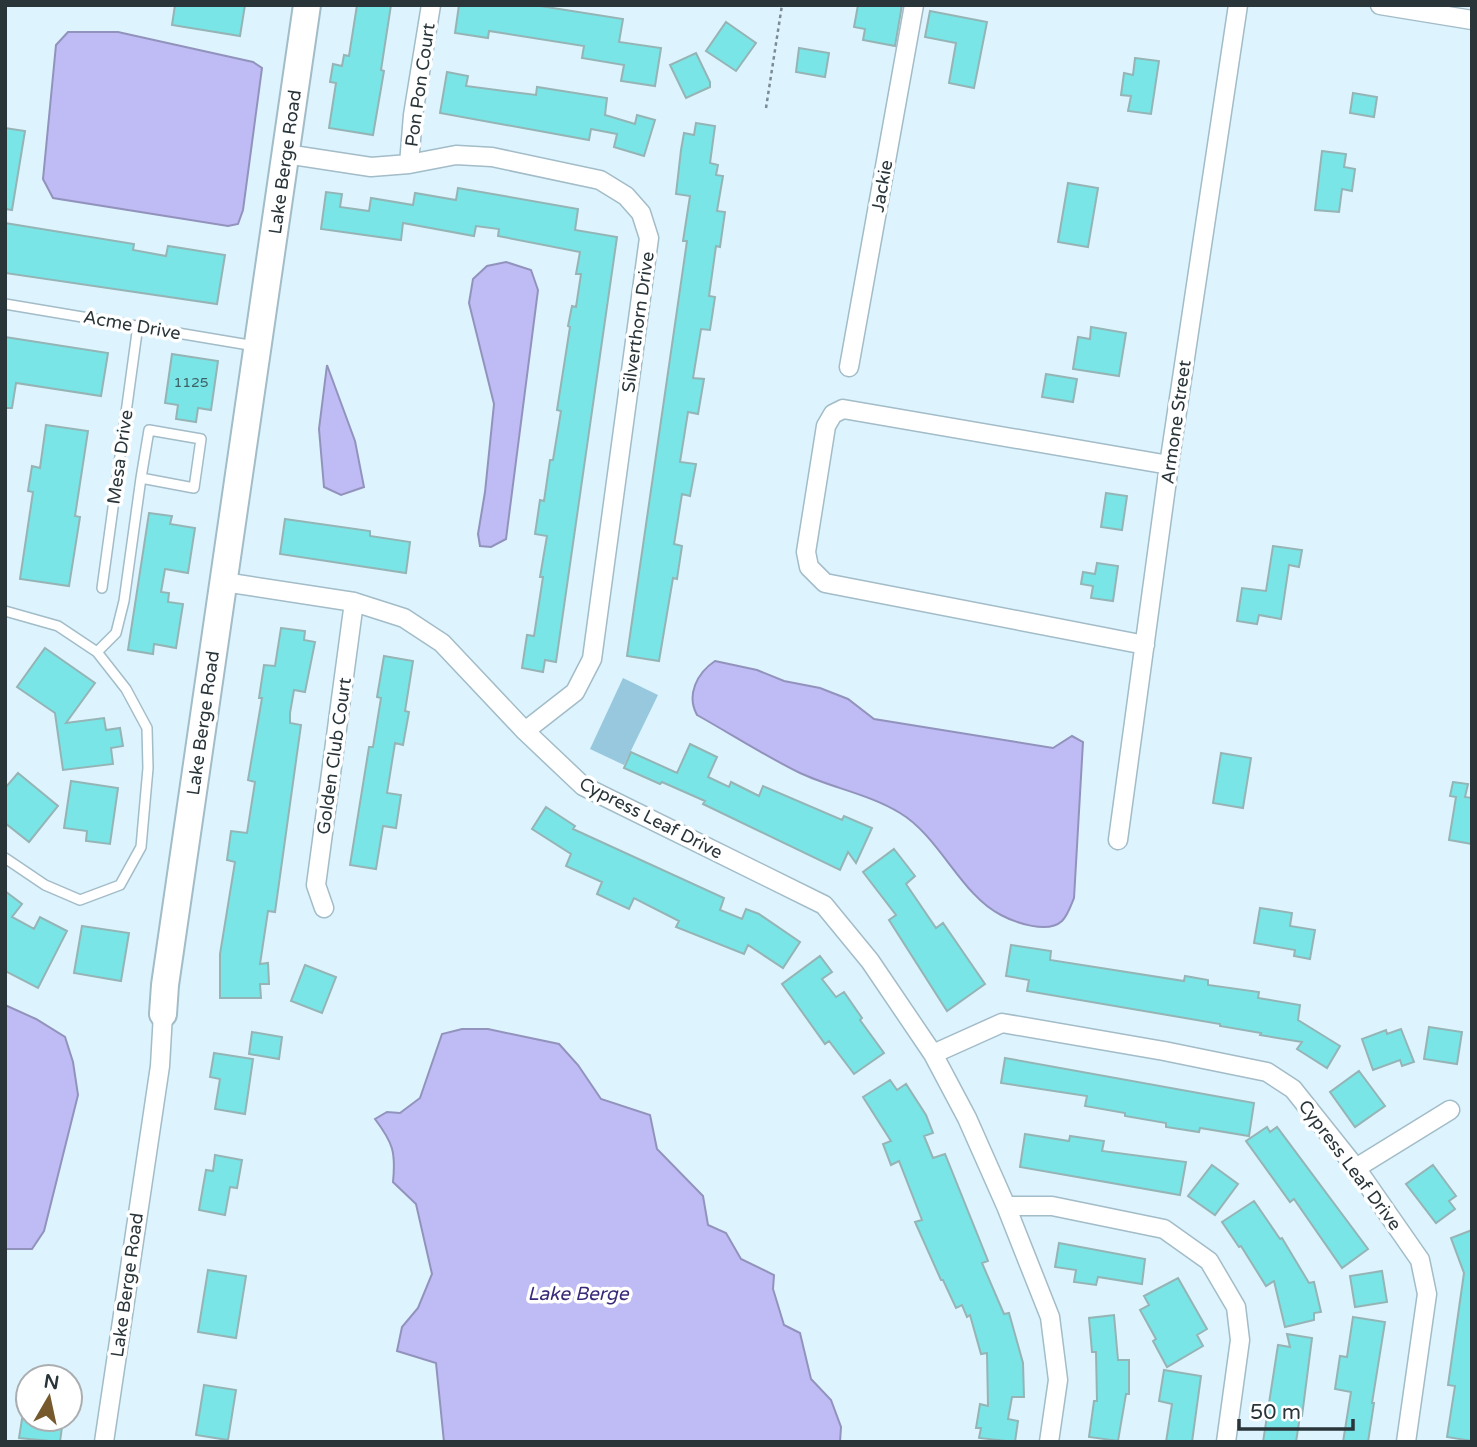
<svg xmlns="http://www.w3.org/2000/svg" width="1477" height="1447" viewBox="0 0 1477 1447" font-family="'Varela Round',sans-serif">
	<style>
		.green { fill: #97c8de }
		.water { fill: #bfbbf4; stroke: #9293bc; stroke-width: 2 }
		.building { fill: #79e5e7; stroke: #95b4b5; stroke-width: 2 }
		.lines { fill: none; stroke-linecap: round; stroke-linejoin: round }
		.lane-casing { stroke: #a2bcc8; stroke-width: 12 }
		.street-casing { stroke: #a2bcc8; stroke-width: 21 }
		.secondary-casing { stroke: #a2bcc8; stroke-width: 30 }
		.path { stroke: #7b8b93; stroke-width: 2.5; stroke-dasharray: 3.5 3.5; stroke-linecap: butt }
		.lane { stroke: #fff; stroke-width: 9 }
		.street { stroke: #fff; stroke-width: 18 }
		.secondary { stroke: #fff; stroke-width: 26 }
		.labels { text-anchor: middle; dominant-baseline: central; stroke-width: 7; stroke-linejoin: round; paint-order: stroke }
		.number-label { font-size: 14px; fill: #3e6165 }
		.street-label { font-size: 18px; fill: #2a353a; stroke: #fff }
		.water-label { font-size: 19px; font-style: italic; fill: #3a2978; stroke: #fff }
	</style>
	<rect width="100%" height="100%" fill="#ddf3fe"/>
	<path class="green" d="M623,678L658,695L624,765L590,749Z"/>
	<path class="water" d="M68,32H118L253,62L262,68L243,210L238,224L228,226L53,198L43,179L56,45Z
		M506,262L531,270L538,290L506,539L491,547L480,546L478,534L485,492L494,404L469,303L473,279L487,266Z
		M327,365L355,441L364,487L341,495L324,487L319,429Z
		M715,661L757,670L784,681L820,688L848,699L874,719L1053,748L1072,736L1083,742L1074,898C1071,905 1068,915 1062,921C1048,934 1016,923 1001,915C961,895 940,837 900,813C869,794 832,788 800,773C765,756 731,734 697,715C686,695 697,673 715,661Z
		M5,1005L36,1019L65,1037L73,1062L78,1095L44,1231L32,1249H5Z
		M462,1029H488L559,1044L578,1065L601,1099L650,1115L657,1149L703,1196L708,1225L726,1233L741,1259L774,1275L773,1289L784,1325L800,1333L811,1379L831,1400L841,1427L840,1442H444L436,1363L397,1351L402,1327L418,1308L432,1274L416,1204L393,1182C396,1152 393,1143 375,1119L387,1112L400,1113L420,1098L442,1034Z"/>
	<path class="building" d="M175,5H245L240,36L172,25Z
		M357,5H391L381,70L384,71L373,135L329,128L336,83L330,82L333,64L342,66L344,55L349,56Z
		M459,5H534L623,19L619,42L661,48L655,86L621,81L624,65L582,58L584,46L489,31L488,38L455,33Z
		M858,5H902L895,46L863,40L865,29L854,27Z
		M930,11L987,22L974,88L949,83L956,43L925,37Z
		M726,22L756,43L736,71L706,51Z
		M799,48L829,53L825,77L796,72Z
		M696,53L710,82V87L686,98L670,65Z
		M1135,58L1159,61L1151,114L1128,111L1131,96L1121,95L1124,73L1133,75Z
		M447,72L468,76L466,86L536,95L537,87L607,98L605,115L635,124L637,115L655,120L644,156L614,147L617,134L591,129L589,140L440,113Z
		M1353,93L1377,97L1374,117L1350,113Z
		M696,123L715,126L710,163L718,165L716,175L723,176L717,211L725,212L720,247L716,246L709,296L715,297L710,330L701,329L693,378L704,379L698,414L688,412L680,462L696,464L690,496L682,494L674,544L682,546L677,579L673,578L659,661L627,656L687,241H683L690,196L676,194L681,150L684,133L694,135Z
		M5,128L25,131L12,210L5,209Z
		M1322,151L1346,154L1344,167L1355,169L1352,191L1342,189L1339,212L1315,210Z
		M1068,183L1098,188L1088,247L1058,242Z
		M458,188L578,209L575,230L617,237L556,662L545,660L543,672L522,668L527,635L534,636L543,577H540L547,536L535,534L540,500L544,501L550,460H553L561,411L557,410L570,327L568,326L572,306L576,307L581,274H576L580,252L498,236L499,229L476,226L474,236L403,223L401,240L321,229L326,192L342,194L340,207L369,211L371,198L413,205L415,193L456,200Z
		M5,223L134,244L133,250L166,256L168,246L225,255L217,304L5,273Z
		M1091,327L1126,333L1119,376L1073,369L1078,337L1090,339Z
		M5,337L108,353L101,396L16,383L12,408H5Z
		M172,354L218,361L211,410L198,408L196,422L176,419L178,405L165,403Z
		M1046,374L1077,379L1073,402L1042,397Z
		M46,425L88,431L75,516L80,517L69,586L20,579L33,492L28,491L32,466L40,468Z
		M1106,493L1127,496L1122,530L1101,527Z
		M149,513L172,516L170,524L195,528L188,573L165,569L161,592L169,593L168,602L183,604L176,648L154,644L153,654L128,650Z
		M285,519L370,531V536L410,542L406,573L280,554Z
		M1273,546L1302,550L1299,567L1289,565L1281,619L1259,615L1257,624L1237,621L1242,588L1266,591Z
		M1097,563L1118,566L1113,601L1091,598L1093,586L1081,584L1083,572L1095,574Z
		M281,628L305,631L304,640L315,642L305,692L294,690L290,713V723L301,725L275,912L268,911L260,964L268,963L269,984H260L261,998H220V954L235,862L227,860L231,831L247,833L255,782L248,780L262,698H259L264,665L275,666Z
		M45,648L95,683L66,723L104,718L106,730L120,728L123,746L111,748L113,764L63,770L55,713L17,687Z
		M384,656L413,661L405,711L409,712L403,745L395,743L387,793L401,795L396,828L383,826L376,869L350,865L369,747H373L381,698L377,697Z
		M690,744L717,757L708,777L729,787L731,782L759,796L763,786L842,820L844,816L872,828L856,863L848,852L840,870L703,804L705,801L662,782L660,784L624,768L631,752L677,773Z
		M1221,753L1251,758L1243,808L1213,803Z
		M18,773L58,806L29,842L5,823V788Z
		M71,781L118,788L110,844L86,841L87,831L64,828Z
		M1453,782L1468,784L1465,797L1472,798V844L1449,840L1456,797L1450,796Z
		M546,807L575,826L573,829L724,898L720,910L742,919L746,909L759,914L800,942L783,968L748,945L744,954L676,927L679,921L634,898L629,909L597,894L602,882L566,866L571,854L532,829Z
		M894,849L915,876L906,884L936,928L943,923L985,984L947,1011L889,920L896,915L863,872Z
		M5,891L22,904L12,917L34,929L40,917L67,931L38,988L5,971Z
		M1260,908L1292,913L1290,926L1315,930L1310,959L1294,956L1295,950L1254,943Z
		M82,926L129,933L121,981L74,973Z
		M1011,945L1051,951L1050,960L1184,981L1185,976L1208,980V985L1259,992L1258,998L1300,1005L1298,1020L1340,1046L1327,1068L1297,1049L1302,1042L1260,1035L1261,1033L1220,1026V1024L1027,991L1029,980L1006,976Z
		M820,956L832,972L822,979L836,997L844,992L862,1018L860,1020L884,1053L854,1074L829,1041L825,1044L782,984Z
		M305,965L336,977L322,1013L291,1001Z
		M1429,1027L1462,1032L1457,1064L1424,1059Z
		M1401,1029L1414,1062L1402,1066L1400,1060L1373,1070L1362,1039L1386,1030L1387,1034Z
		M252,1032L282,1037L279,1059L249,1054Z
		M214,1053L253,1059L245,1114L215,1109L220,1079L210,1077Z
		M1005,1058L1254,1103L1249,1136L1200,1128L1199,1132L1166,1127V1123L1125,1116V1113L1085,1106L1087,1096L1001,1083Z
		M1359,1071L1385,1106L1355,1127L1330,1092Z
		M890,1080L897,1090L906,1084L926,1115L933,1133L924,1136L933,1158L945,1154L988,1261L982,1263L1004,1314L1009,1313L1023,1363L1024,1397H1012L1008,1419L1018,1421L1015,1442L979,1438L981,1428H976L980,1404L988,1406L987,1353L981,1354L970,1315L967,1317L962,1305L956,1308L943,1280H941L915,1222L922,1220L899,1161L891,1165L883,1144L891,1141L863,1097Z
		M1267,1127L1270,1132L1277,1127L1368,1249L1342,1268L1294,1199L1290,1202L1246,1141Z
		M1025,1134L1069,1141L1070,1136L1104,1141L1102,1151L1186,1162L1180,1195L1020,1167Z
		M215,1155L242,1160L237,1188L230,1187L225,1215L199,1210L206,1170L213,1171Z
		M1212,1165L1238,1184L1215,1215L1188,1196Z
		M1433,1165L1456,1196L1449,1201L1455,1209L1436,1223L1406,1184Z
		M1254,1201L1280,1239L1282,1238L1309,1283L1314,1282L1321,1312L1314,1313V1320L1285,1327L1274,1281L1266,1286L1241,1246L1239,1247L1222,1222Z
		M1472,1230V1441L1447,1437L1455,1386L1448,1385L1464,1273L1451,1238Z
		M1059,1243L1145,1259L1142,1284L1098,1277L1096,1285L1074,1282L1076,1270L1055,1267Z
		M208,1270L246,1276L236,1338L198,1332Z
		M1382,1271L1387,1302L1355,1307L1350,1276Z
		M1178,1278L1207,1329L1197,1335L1203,1346L1167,1367L1153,1341L1156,1339L1140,1310L1149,1305L1144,1296Z
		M1114,1315L1118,1360H1129V1394H1126L1118,1441L1089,1437L1094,1401H1097L1096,1352H1092L1089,1318Z
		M1353,1317L1385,1322L1372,1403H1374L1368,1442H1343L1351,1392L1335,1389L1340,1356L1347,1357Z
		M1287,1334L1312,1338L1302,1416H1300L1296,1442H1263L1278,1345L1290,1347Z
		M1164,1370L1201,1376L1192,1442H1166L1172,1404L1159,1401Z
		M204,1385L236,1390L228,1440L196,1435Z
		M22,1419H63L60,1442L19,1438Z"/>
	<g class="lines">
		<defs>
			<path id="lane" d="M5,304L255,346
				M102,588L138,325
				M5,611L58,626L97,652L126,689L147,728L148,768L141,847L120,885L80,900L45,885L5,858
				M97,652L116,633L124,601L141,478L194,488L201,439L149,430L141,478"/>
			<path id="street" d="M1380,5L1472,20
				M286,154L371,167L409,164L456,155L492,157L600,180L626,196L641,213L649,238L592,659L575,692L525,731
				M409,164L413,115L431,5
				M849,367L914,5
				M224,582L354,602L404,618L442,643L525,731L583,786L824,905L870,961L933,1054L967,1118L1006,1206L1050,1317L1058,1380L1049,1442
				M1145,645L825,583L809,567L806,552L826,426L833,414L843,409L1169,465
				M1118,840L1169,465L1238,5
				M324,908L316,885L354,602
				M933,1054L1002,1023L1164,1051L1267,1072L1293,1089L1356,1168L1420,1260L1427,1294L1406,1442
				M1356,1168L1450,1110
				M1006,1206H1052L1164,1229L1209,1261L1236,1307L1240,1340L1226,1442
				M104,1442L160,1066L163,1014"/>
			<path id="secondary" d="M163,1014L165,985L307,5"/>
		</defs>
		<use href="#lane" class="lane-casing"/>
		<use href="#street" class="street-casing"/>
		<use href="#secondary" class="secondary-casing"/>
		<path class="path" d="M766,108L782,5"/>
		<use href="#lane" class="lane"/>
		<use href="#street" class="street"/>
		<use href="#secondary" class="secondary"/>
	</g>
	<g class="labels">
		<g class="number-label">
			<text x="191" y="382">1125</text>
		</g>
		<g class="street-label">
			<text transform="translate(420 85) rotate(-82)">Pon Pon Court</text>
			<text transform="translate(285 162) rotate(-82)">Lake Berge Road</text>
			<text transform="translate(882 186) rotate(-80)">Jackie</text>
			<text transform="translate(638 322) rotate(-82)">Silverthorn Drive</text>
			<text transform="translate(132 325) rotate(10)">Acme Drive</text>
			<text transform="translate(1176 422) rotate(-82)">Armone Street</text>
			<text transform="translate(120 457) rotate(-82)">Mesa Drive</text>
			<text transform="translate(203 723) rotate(-82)">Lake Berge Road</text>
			<text transform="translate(334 756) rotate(-82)">Golden Club Court</text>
			<text transform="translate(651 818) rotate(27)">Cypress Leaf Drive</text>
			<text transform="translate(1350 1165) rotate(53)">Cypress Leaf Drive</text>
			<text transform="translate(127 1285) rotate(-82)">Lake Berge Road</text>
		</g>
		<g class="water-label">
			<text x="578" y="1294">Lake Berge</text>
		</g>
	</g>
	<rect width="1477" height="1447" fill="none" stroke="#2a353a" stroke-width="14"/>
	<g transform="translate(49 1398) rotate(9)"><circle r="33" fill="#ffffff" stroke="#aaaeb0" stroke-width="2"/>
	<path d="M0-5L12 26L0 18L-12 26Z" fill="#76592c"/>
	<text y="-10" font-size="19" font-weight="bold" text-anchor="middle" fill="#2a353a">N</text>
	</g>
	<path d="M1239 1419v10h114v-10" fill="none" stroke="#2a353a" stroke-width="3.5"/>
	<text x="1250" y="1419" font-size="21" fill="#2a353a" stroke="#ffffff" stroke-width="5" paint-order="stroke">50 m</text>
</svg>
